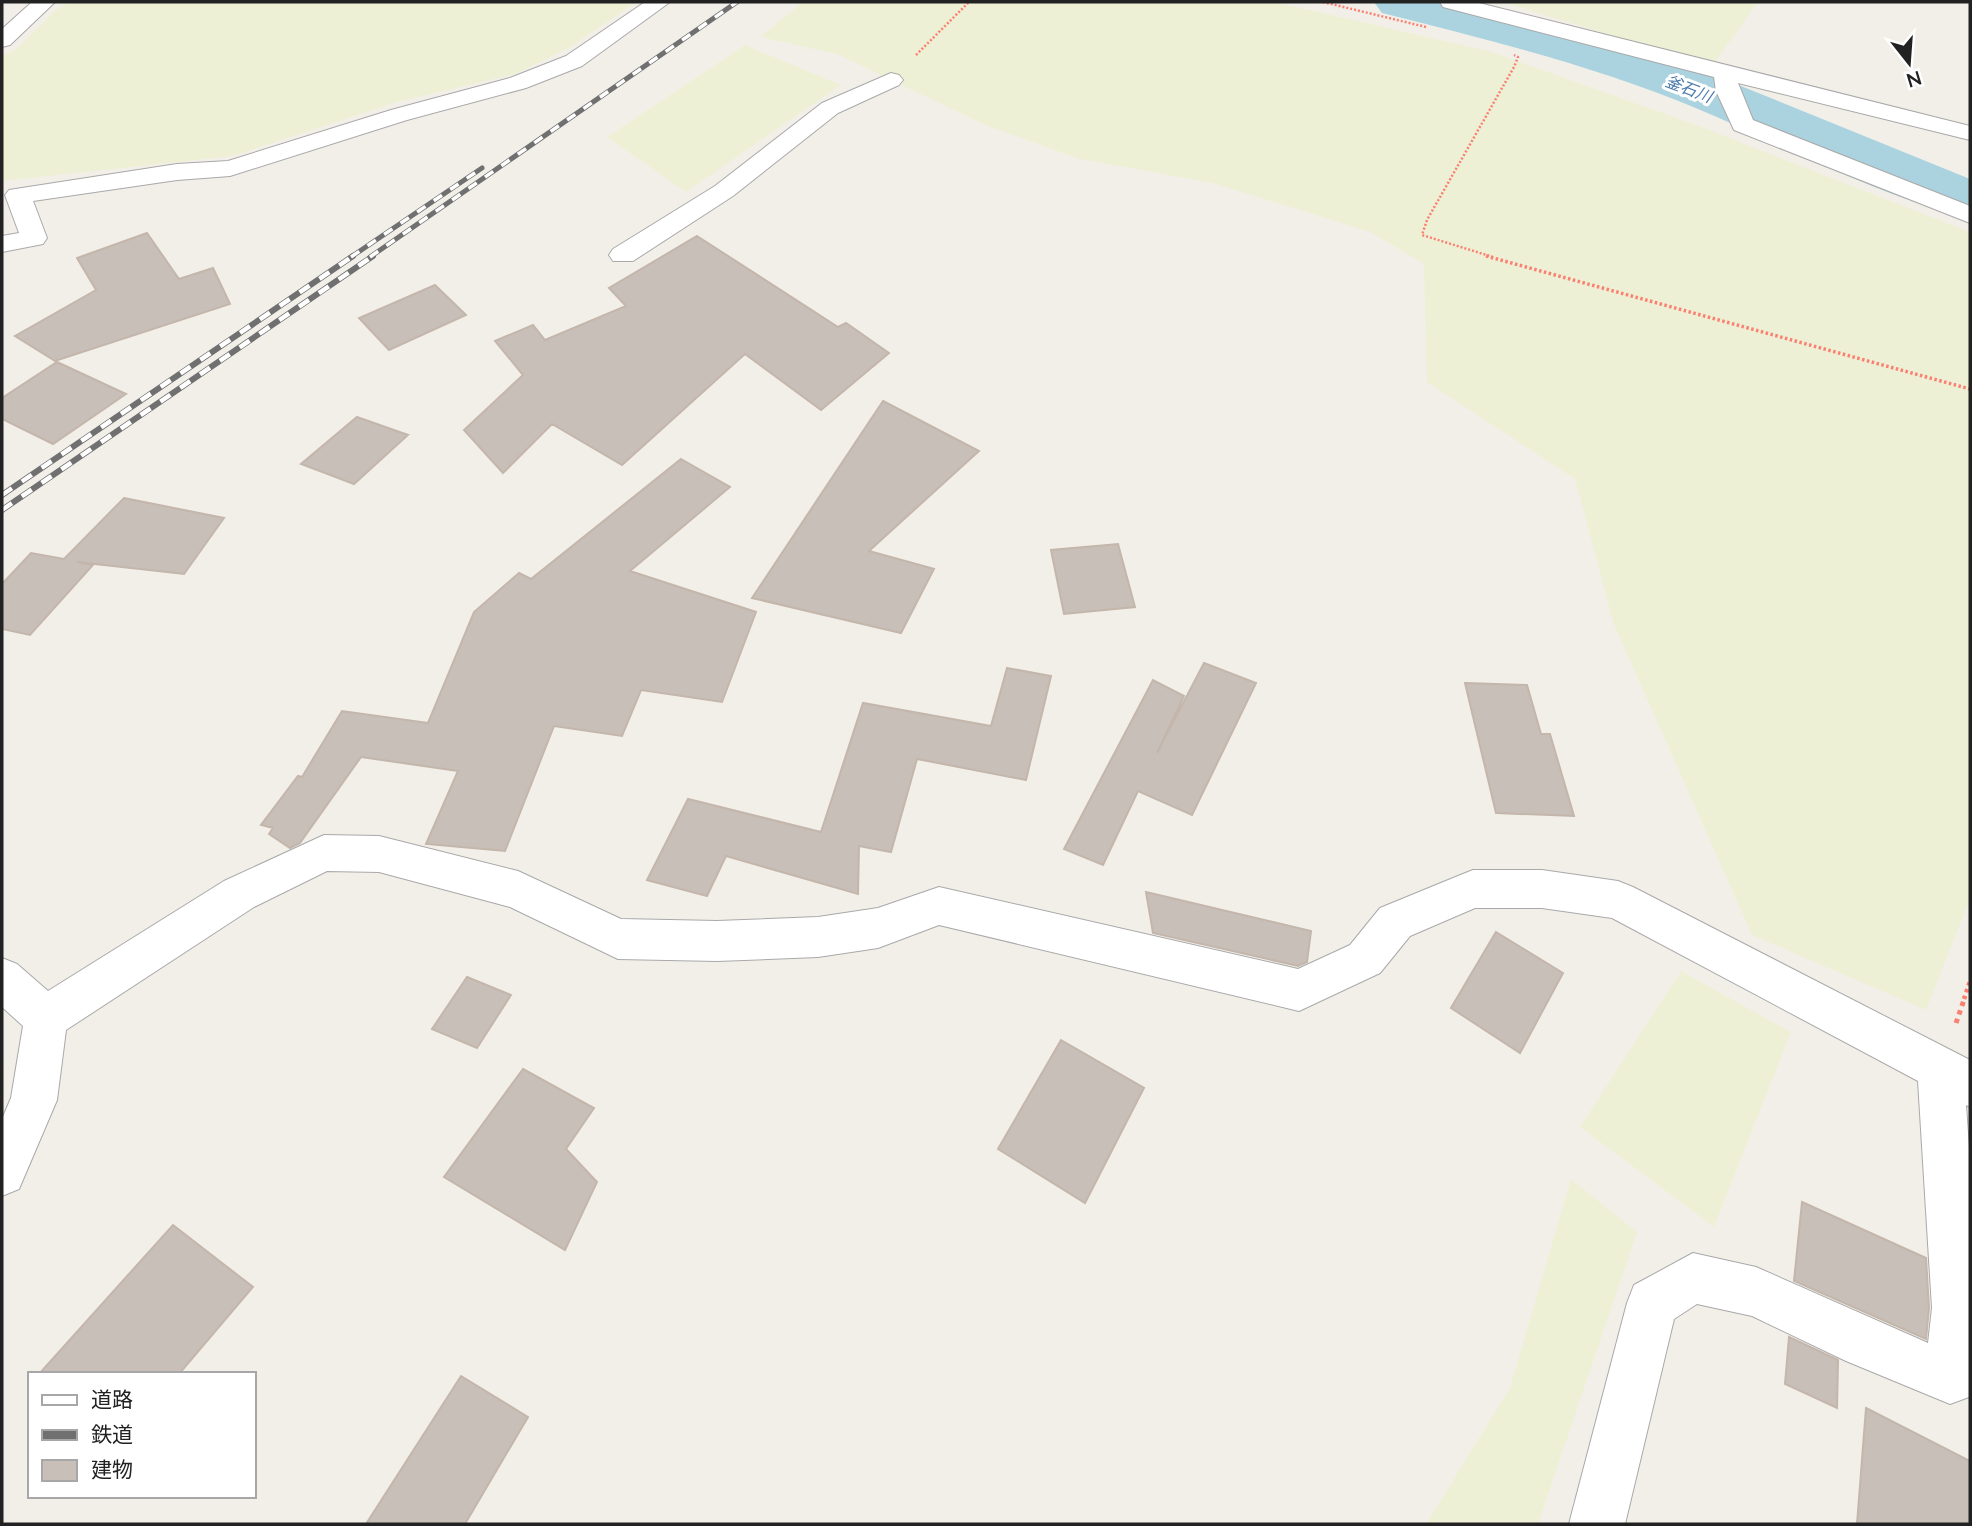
<svg xmlns="http://www.w3.org/2000/svg" width="1972" height="1526" viewBox="0 0 1972 1526" font-family="Lato,'Noto Sans JP',sans-serif">
	<style>
		.farmland { fill: #eef0d5 }
		.lines { fill: none; stroke-linecap: round; stroke-linejoin: round }
		.river { fill: #aad3df; fill-rule: evenodd }
		.building { fill: #c7bfb8; stroke: #c4b6ab; stroke-width: 2 }
		.minor-casing { stroke: #a9a9a9; stroke-width: 2 }
		.path-far3 { stroke: #fa8072; stroke-width: 2.5; stroke-dasharray: 2 2; stroke-linecap: butt }
		.path-far2 { stroke: #fa8072; stroke-width: 3.5; stroke-dasharray: 2.5 2.5; stroke-linecap: butt }
		.path-far1 { stroke: #fa8072; stroke-width: 4.5; stroke-dasharray: 3.5 3.5; stroke-linecap: butt }
		.path { stroke: #fa8072; stroke-width: 5; stroke-dasharray: 4.5 4.5; stroke-linecap: butt }
		.minor { fill: #fff; fill-rule: evenodd }
		.rail-far1-casing { stroke: #707070; stroke-width: 5 }
		.rail-casing { stroke: #707070; stroke-width: 6 }
		.rail-far1 { stroke: #fff; stroke-width: 3.5; stroke-dasharray: 10; stroke-linecap: butt }
		.rail { stroke: #fff; stroke-width: 4.5; stroke-dasharray: 12; stroke-linecap: butt }
		.labels { text-anchor: middle; dominant-baseline: central; stroke-width: 6; stroke-linejoin: round; paint-order: stroke }
		.far-water-label { font-size: 16px; font-style: italic; fill: #4a7aab; stroke: #fff }
	</style>
	<rect width="100%" height="100%" fill="#f2efe9"/>
	<path class="farmland" d="M70,2H637L567,49L515,74L397,102L233,156L2,181V56L15,50L56,10Z
		M803,2H1275L1492,52L1699,126L1970,232V899L1926,1010L1752,935L1613,622L1575,479L1427,382L1424,264L1370,232L1213,183L1080,159L985,125L837,54L760,37Z
		M1502,2H1758L1712,66Z
		M745,45L841,85L686,192L607,137Z
		M1681,971L1791,1032L1714,1227L1580,1127Z
		M1571,1179L1637,1232L1538,1524H1426L1510,1388Z"/>
	<g class="lines">
		<path class="river" d="M1374,2H1465L1596,36L1736,84L1970,179V218C1876,196 1787,146 1698,109C1596,66 1489,40 1382,13Z"/>
	</g>
	<path class="building" d="M147,233L179,279L213,268L230,304L55,361L15,336L96,290L77,258Z
		M697,236L838,327L846,323L889,353L821,410L745,354L622,465L552,424L503,473L464,430L523,375L495,341L533,325L545,340L626,306L609,288Z
		M435,285L466,315L389,350L359,318Z
		M57,362L126,394L53,444L2,419V398Z
		M883,401L979,451L869,551L934,569L901,633L752,598Z
		M357,417L408,435L354,484L301,464Z
		M681,459L730,487L630,571L756,612L722,702L641,690L622,736L554,726L505,851L426,844L458,771L361,757L300,843L290,848L269,834L273,828L261,825L298,776L302,777L342,711L428,723L474,612L519,573L531,579Z
		M124,498L224,518L184,574L77,562L93,565L30,635L2,629V584L31,553L64,559Z
		M1118,544L1135,607L1064,614L1051,550Z
		M1204,663L1256,683L1192,815L1138,791L1103,865L1064,849L1153,680L1184,696L1157,753Z
		M1007,668L1051,676L1026,780L917,759L891,852L859,846L858,894L726,856L707,896L647,880L688,799L821,832L863,703L991,726Z
		M1465,683L1527,685L1541,734H1550L1574,816L1496,813Z
		M1146,892L1311,931L1307,962L1298,966L1153,933Z
		M1496,932L1563,973L1520,1053L1451,1008Z
		M467,977L511,995L477,1048L432,1029Z
		M1061,1040L1144,1088L1085,1203L998,1149Z
		M523,1069L594,1108L566,1149L597,1182L565,1250L444,1177Z
		M1802,1202L1926,1258L1929,1308L1926,1339L1794,1281Z
		M173,1225L253,1287L179,1374H39Z
		M1789,1337L1838,1360L1837,1408L1785,1384Z
		M461,1376L528,1417L465,1524H366Z
		M1866,1408L1970,1461V1524H1857Z"/>
	<g class="lines">
		<defs>
			<path id="minor" d="M32,2H55L10,45L2,47V29Z
				M645,2H670L582,66L526,88L407,120L230,176L177,180L33,201L47,238L43,244L2,252V236L19,233L5,195L9,190L177,164L228,161L391,110L510,78L566,56Z
				M1440,2H1475L1970,126V140L1738,83L1753,120L1970,206V223L1734,130L1716,91L1714,77L1443,7Z
				M891,73L899,75L903,80L899,85L838,113L733,196L633,261H613L609,255L613,249L715,186L822,103Z
				M324,835L379,836L518,871L621,919L717,921L818,917L878,908L939,887L1298,969L1350,945L1380,908L1458,876L1473,870H1542L1618,881L1633,887L1970,1060V1107L1966,1105L1970,1161V1392L1969,1397L1950,1404L1846,1361L1752,1316L1697,1304L1674,1319L1625,1524H1569L1627,1303L1634,1285L1693,1253L1756,1267L1928,1343L1932,1308L1918,1081L1612,918L1542,908H1475L1410,936L1380,973L1299,1011L939,925L878,948L818,957L717,961L618,959L510,907L379,872L327,871L254,907L66,1030L57,1100L19,1189L2,1196V1119L11,1098L23,1026L2,1007V958L17,964L48,991L224,881Z"/>
		</defs>
		<use href="#minor" class="minor-casing"/>
		<path class="path-far3" d="M1323,2L1426,27
			M916,55L969,2
			M1493,257L1422,235L1427,220L1514,67L1518,57L1514,55"/>
		<path class="path-far2" d="M1486,256L1970,389"/>
		<path class="path-far1" d="M1964,999L1970,981"/>
		<path class="path" d="M1956,1023L1965,997"/>
		<use href="#minor" class="minor"/>
		<defs>
			<path id="rail-far1" d="M351,257L482,168
				M370,257L737,2"/>
			<path id="rail" d="M2,495L353,256
				M2,510L373,256"/>
		</defs>
		<use href="#rail-far1" class="rail-far1-casing"/>
		<use href="#rail" class="rail-casing"/>
		<use href="#rail-far1" class="rail-far1"/>
		<use href="#rail" class="rail"/>
	</g>
	<g class="labels">
		<g class="far-water-label">
			<text transform="translate(1689 88) rotate(21)">釜石川</text>
		</g>
	</g>
	<rect width="1972" height="1526" fill="none" stroke="#222222" stroke-width="7"/>
	<rect x="28" y="1372" width="228" height="126" fill="#ffffff" stroke="#a7a7a7" stroke-width="2"/>
	<rect x="42" y="1395" width="35" height="10" fill="#ffffff" stroke="#a7a7a7" stroke-width="2"/>
	<text x="91" y="1407" font-size="21" fill="#222222">道路</text>
	<rect x="42" y="1430" width="35" height="10" fill="#707070" stroke="#a7a7a7" stroke-width="2"/>
	<text x="91" y="1442" font-size="21" fill="#222222">鉄道</text>
	<rect x="42" y="1460" width="35" height="21" fill="#c7bfb8" stroke="#a7a7a7" stroke-width="2"/>
	<text x="91" y="1477" font-size="21" fill="#222222">建物</text>
	<g transform="translate(1909 63) rotate(163)" stroke="#ffffff" stroke-width="5" paint-order="stroke">
	<path d="M0-5L12 26L0 18L-12 26Z" fill="#222222"/>
	<text y="-10" font-size="19" font-weight="bold" text-anchor="middle" fill="#222222">N</text>
	</g>
</svg>
